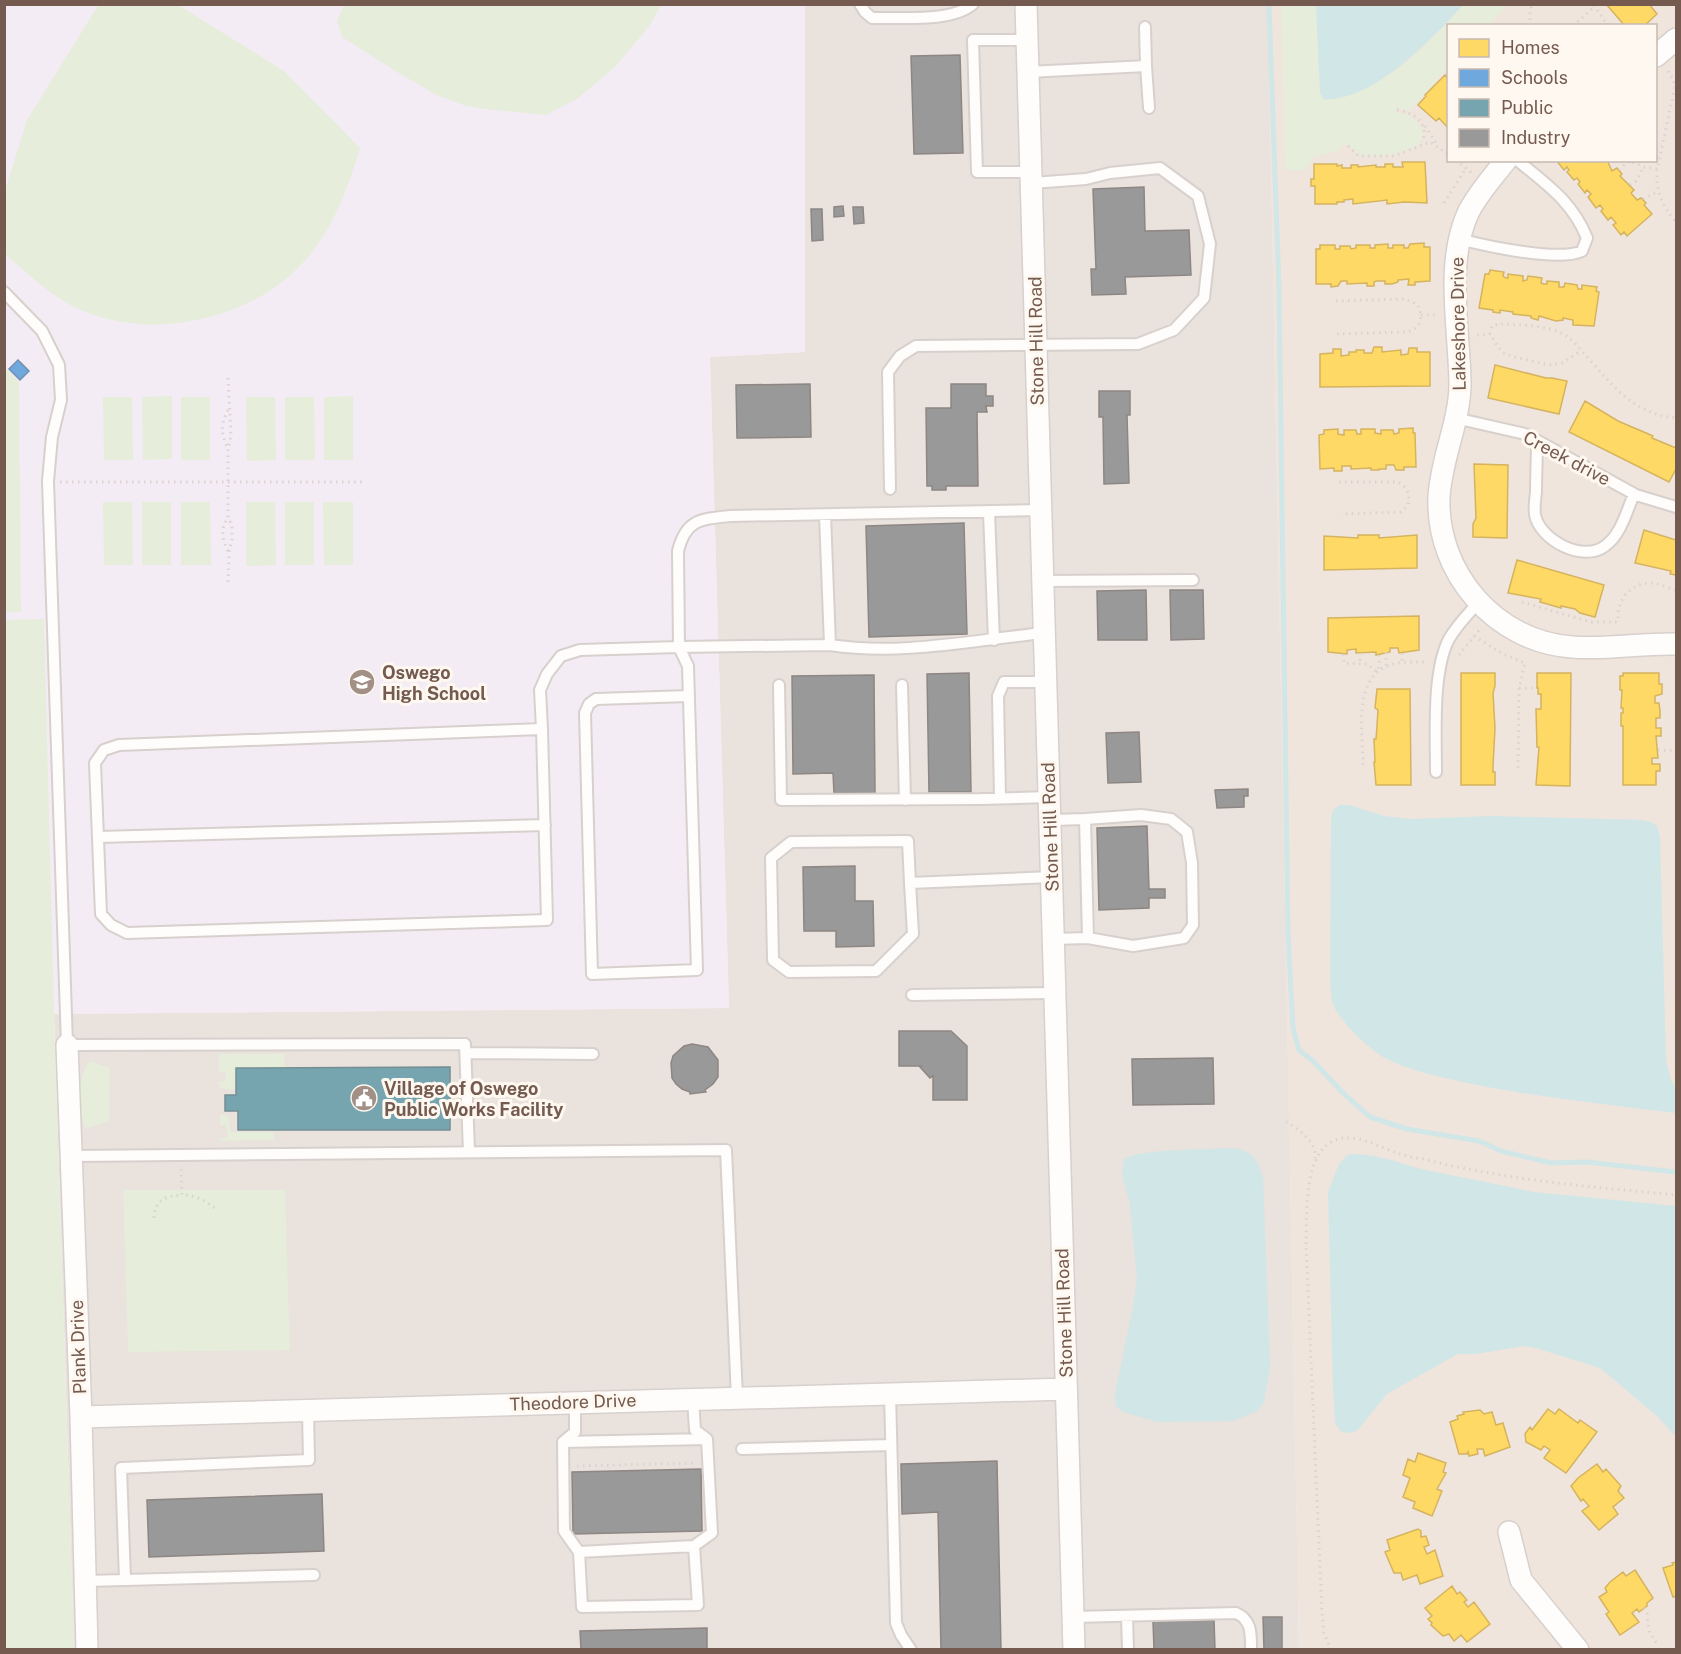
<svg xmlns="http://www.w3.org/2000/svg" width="1681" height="1654" viewBox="0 0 1681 1654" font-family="'Public Sans',sans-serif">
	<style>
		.residential { fill: #efe5dc; fill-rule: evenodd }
		.industrial { fill: #e9e2dd }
		.education { fill: #f3ecf4 }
		.green { fill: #e6edda }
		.water { fill: #d0e6e7 }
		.homes { fill: #ffd966; stroke: #d5b35f; stroke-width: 1.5 }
		.schools { fill: #6fa8dc; stroke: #7091b2; stroke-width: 1.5 }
		.public { fill: #76a5af; stroke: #758e92; stroke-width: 1.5 }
		.industry { fill: #999; stroke: #8e8683; stroke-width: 1.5 }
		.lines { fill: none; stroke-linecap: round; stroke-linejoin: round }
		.stream { stroke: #d0e6e7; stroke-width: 5 }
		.service-casing { stroke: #d7d0cc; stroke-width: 14 }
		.minor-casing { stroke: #d7d0cc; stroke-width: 24 }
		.path { stroke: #dad3cf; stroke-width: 3; stroke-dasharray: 1.5 4.5; stroke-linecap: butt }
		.service { stroke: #fefdfc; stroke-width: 10 }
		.minor { stroke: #fefdfc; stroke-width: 21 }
		.labels { text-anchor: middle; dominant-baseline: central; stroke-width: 6; stroke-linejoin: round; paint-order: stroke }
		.street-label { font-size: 18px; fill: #745a4f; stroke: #fef8f0 }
		.poi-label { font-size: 18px; font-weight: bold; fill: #745a4f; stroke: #fef8f0; text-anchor: start }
	</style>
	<rect width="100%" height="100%" fill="#f7f3ee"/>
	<path class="residential" d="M1268,5H1676V1649H1299ZM1448,26H1656V160H1448Z"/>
	<path class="industrial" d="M805,5H1268L1299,1649H74L54,1014L729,1008L710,357L805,352Z"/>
	<path class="education" d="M5,5H805V352L710,357L729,1008L54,1014L74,1649L5,1650Z"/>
	<path class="green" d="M99,4L178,5L284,71L360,148C348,187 334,227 307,258C256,319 154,342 81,310C53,298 28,274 5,254V191L27,120Z
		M344,5V4L661,5L650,25L616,66L577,99L546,115L485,109L466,106L437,95L397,72L342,37L337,21Z
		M1281,5H1316L1320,92C1334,91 1354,92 1367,87C1403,72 1438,33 1463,5H1508L1489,25L1448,26V72L1445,71L1409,111L1396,108L1397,112C1409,114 1419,120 1423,132L1420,144C1407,152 1376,159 1361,155C1356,153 1353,148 1349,145H1344L1338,151L1314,157L1305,170H1285Z
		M5,369H7L19,382L21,612H5Z
		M172,396V459L143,460L142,397Z
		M353,396V460H324V397Z
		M103,397H132L133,460H104Z
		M181,397H210V460H181Z
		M246,397H275L276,460L247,461Z
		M285,397H314L315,460H285Z
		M103,502H132L133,565H104Z
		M142,502H171V565H142Z
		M181,502H210L211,565H181Z
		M246,502H275L276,565L246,566Z
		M285,502H314V565H285Z
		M323,502H353V565H324Z
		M44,619L54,1014L74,1649L5,1650L4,620Z
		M219,1054H284L285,1068H236V1090L219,1088V1081H226V1073L219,1072Z
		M90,1061L110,1068L109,1122L85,1128C78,1112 77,1074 90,1061Z
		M220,1115H226L229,1118L230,1130L232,1132H274L275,1140L220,1141V1138H226L228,1135L226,1125H220Z
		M123,1190H285L290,1350L128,1352Z"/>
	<path class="water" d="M1316,5V4L1463,5C1433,38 1372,103 1323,99L1320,92Z
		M1340,805H1349L1384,816L1410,819L1493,816L1641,820L1651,822L1657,826L1660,836L1666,1059L1670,1077L1676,1089V1113C1610,1105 1543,1098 1477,1085C1446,1078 1414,1073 1385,1058C1370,1050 1337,1019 1332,1002C1331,997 1331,990 1330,984L1331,819L1333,810Z
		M1233,1148C1254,1152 1256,1157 1263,1177L1270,1367L1264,1402L1257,1411L1232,1421L1158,1422L1123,1412L1116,1406L1115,1394L1133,1307L1137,1280L1130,1205L1122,1173L1124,1159C1143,1148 1208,1150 1233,1148Z
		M1350,1154C1373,1154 1394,1160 1416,1168L1534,1192L1676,1206V1437L1658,1417L1600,1368L1536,1348L1524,1346L1476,1354H1458L1387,1394L1357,1431L1347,1433L1340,1431L1335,1423L1333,1388L1328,1192C1335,1178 1336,1161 1350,1154Z"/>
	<path class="homes" d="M1606,4H1649L1657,14L1644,26H1625Z
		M1445,75L1448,78V128L1439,118L1436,121L1418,105L1426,96L1425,95Z
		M1556,160H1607L1612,171L1617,168L1622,174L1620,176L1634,190L1631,193L1637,200L1641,198L1646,203L1644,205L1652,214L1627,236L1624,232L1621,235L1613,225L1616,223L1611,217L1608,220L1601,211L1603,209L1600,205L1596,208L1588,197L1591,194L1587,190L1585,193L1578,184L1580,182L1577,178L1574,180L1567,172L1569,170L1567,167L1564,170Z
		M1402,162H1425L1427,203L1404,202L1387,204V200L1353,204V199L1344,200V202H1337V204H1315V186H1311V179H1314V164H1337V166L1342,165V168H1351V165H1358V167L1376,165V167H1385V164H1393V167H1403Z
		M1424,243V247H1430V281L1415,282V285H1408L1409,279L1398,280V282L1392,284H1385V281H1376L1374,282V286H1367V283L1347,284V281H1341L1338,286L1331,287V284H1316V249H1320V245H1335V249H1340V246H1350L1351,249L1356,248V245H1370V248H1375V245L1388,244V248H1393V245H1404V248H1408L1410,244Z
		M1490,270L1504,272L1503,276L1506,278H1508V274L1523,276V281L1527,280L1528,276L1542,278L1541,283L1544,284H1547V281L1559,282V287H1564L1565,283L1577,285L1578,289H1582V285L1597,287L1596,291L1599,292L1594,326L1573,325V320L1563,318V320L1556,321L1539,316L1538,320L1531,318V316L1513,314V312L1500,310V313L1493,312V310L1479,308L1485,274H1489Z
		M1374,347H1382V352L1401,350V355L1408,354L1409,348H1417V352H1430V386L1320,387V354L1333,353V349H1341V356L1349,355V352H1356V350H1364V353H1372Z
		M1495,365L1546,378H1552L1567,381L1559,414L1488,398Z
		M1585,401L1618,421L1653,436L1652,438L1676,448V469L1669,482L1569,432Z
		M1413,428V433H1415L1416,467H1404V470H1396L1394,465H1386V469H1379V470H1371V468L1351,469V466H1342V471H1334V468L1320,469L1319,435L1324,434V430L1338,429V434L1344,435V430H1356L1357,434H1361V429H1375V433L1381,434V430H1393L1394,434L1399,433V429Z
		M1474,464L1508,465L1507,538L1473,537V524L1476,518Z
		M1644,530L1676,540V575L1670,574L1671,571L1635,563Z
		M1358,535H1379V538L1417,535V568L1324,570V536L1358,538Z
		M1517,560L1604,585L1595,617L1580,613L1575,609L1561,606V608L1540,602L1541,599L1508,593Z
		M1419,616V650L1399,653L1398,648H1390V652L1376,655V652L1356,653V649L1347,650V654L1328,652V618Z
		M1461,673H1495V686L1493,693L1495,728L1493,766V772H1495V785H1461Z
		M1537,673H1571L1570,786L1536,785L1539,747H1537L1536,709H1541V694H1538V688H1537Z
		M1623,673H1659V684H1662V694L1655,696V703H1659L1660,711V718H1656V728H1661V736H1656L1658,758H1652V764H1660V771H1656V785H1623V726H1621V713H1623V708H1621L1622,690H1620V676H1623Z
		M1377,689H1410L1411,785H1376L1374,762H1375L1374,739H1376L1377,726L1378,710L1375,708Z
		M1548,1409L1555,1414L1559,1409L1578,1423L1580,1420L1597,1432L1566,1473L1544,1458L1550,1450L1544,1446L1541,1450L1526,1442L1525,1434L1530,1427L1532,1430Z
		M1480,1410L1484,1414L1492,1412L1496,1425L1503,1423L1510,1447L1485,1456L1483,1449H1477L1478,1454L1469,1456L1468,1452L1467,1454H1459L1450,1422L1458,1419L1457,1416L1464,1414L1463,1412Z
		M1418,1453L1446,1463L1443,1472L1446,1473L1437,1489L1442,1491L1432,1516L1413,1508L1415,1502L1403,1497L1410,1478L1403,1475L1408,1459L1415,1462Z
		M1597,1464L1603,1472L1606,1469L1621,1486L1618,1491L1624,1498L1613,1507L1618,1514L1599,1530L1582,1511L1589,1506L1583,1499L1581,1501L1571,1486L1578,1478Z
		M1418,1529L1421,1531V1537L1426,1536L1429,1545L1424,1547L1427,1554L1435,1550L1443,1576L1420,1584L1417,1575L1403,1580L1401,1573H1394L1385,1552L1390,1550L1387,1540Z
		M1676,1562V1596L1673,1597L1663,1568L1673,1565L1672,1563Z
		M1635,1570L1653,1598L1647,1603V1606L1639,1612L1637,1609L1632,1613L1639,1622L1620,1635L1606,1614L1609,1612L1599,1597L1607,1592L1605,1588L1610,1582L1623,1572L1626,1576Z
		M1452,1586L1457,1594L1460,1592L1467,1600L1464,1602L1468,1607L1474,1602L1490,1624L1467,1642L1461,1635L1454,1641L1449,1634L1443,1636L1431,1625L1432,1623L1428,1619L1432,1616L1425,1608Z"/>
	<path class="schools" d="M18,360L29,371L20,380L9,369Z"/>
	<path class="public" d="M450,1067V1130H238V1111H225V1095H236V1068Z"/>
	<path class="industry" d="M960,55L963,153L914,154L911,56Z
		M1144,187L1145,231L1189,230L1191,275L1125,277L1126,294L1092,295L1091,269H1096L1093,189Z
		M843,206L844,216L834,217V207Z
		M853,207H863L864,223L854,224Z
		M811,209H822L823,240L812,241Z
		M810,384L811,437L737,438L736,385Z
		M951,384H986V396H993V406H986L987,412H977L978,486H946V490H932V486H927L926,408H951Z
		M1099,391H1130V415H1127L1129,483L1104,484L1103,417H1099Z
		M964,523L967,634L869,637L866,526Z
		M1146,590L1147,640H1098L1097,591Z
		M1170,590H1203L1204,639L1171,640Z
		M969,673L971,792H929L927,674Z
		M874,675L875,793H834L833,773L793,774L792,676Z
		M1139,732L1141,782L1108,783L1106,733Z
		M1248,789V796H1244V807L1217,808L1215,790Z
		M1147,826L1149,889H1165V898H1149V908L1099,910L1097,828Z
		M855,866V901H873L874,946L836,947V931H804L803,867Z
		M899,1031H951L967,1046V1100H933V1076L930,1078L920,1067L921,1066H899Z
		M692,1044L708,1047L718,1060V1077L713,1084L705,1090L706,1092L690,1094V1092L682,1089L676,1084L672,1078L671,1063L673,1056L684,1046Z
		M1213,1058L1214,1104L1133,1105L1132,1059Z
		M997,1461L1001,1650H941L938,1512L902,1514L901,1464Z
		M701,1469L702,1531L573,1534L572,1472Z
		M322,1494L324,1551L149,1557L147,1500Z
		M1263,1617H1282V1650H1264Z
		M1214,1620L1215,1650H1154L1153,1621Z
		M707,1628V1650H581L580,1631Z"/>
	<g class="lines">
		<path class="stream" d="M1269,4L1279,289L1288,934L1293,1028L1299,1050L1312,1060L1343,1093L1370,1117L1407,1129L1479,1141L1501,1151L1551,1163L1587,1162L1676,1172"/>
		<defs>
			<path id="service" d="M860,4L865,12L872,18C900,17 951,23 973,4
				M1028,40H973L977,172H1032
				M1146,66L1149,108
				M1028,72L1146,66L1145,27
				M1459,239C1486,246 1559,262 1582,251L1587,238C1572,201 1547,185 1517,160
				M4,292L42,331L59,365L61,400L52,437L48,481L67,1045L465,1044L469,1152
				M1455,418L1525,434L1636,495L1676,507
				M1537,441C1537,458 1536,475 1536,492C1535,499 1534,508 1535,515C1540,540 1583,563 1605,546C1621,535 1627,510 1634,494
				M890,489L888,372L900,356L916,346L1138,344L1174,330L1204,298L1210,244L1198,196L1160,168L1110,173L1086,179L1032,183
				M989,512L994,640
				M825,515L830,645L679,647L678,551C686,519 701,519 730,516L1040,510
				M1043,581L1193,580
				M830,645C901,656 973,640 1044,633
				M779,685L781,800L982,799L1050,797
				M902,685L905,800
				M542,729L547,920L127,933L111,925L101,914L95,763L104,750L119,745Z
				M542,729L540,690L547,674L561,656L580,650L679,647L688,666L697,970L592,974L585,713L589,704L596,699L689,696
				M1436,772C1436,736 1432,671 1449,639C1457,625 1467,615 1478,603
				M1000,798L998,696L1004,682H1045
				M1085,819L1141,815L1171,819L1187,832L1192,863L1193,925L1184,938L1133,946L1088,938
				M1051,820L1085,819L1088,938L1053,939
				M98,837L545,825
				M910,883L913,934L876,971L789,972L773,960L771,858L791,842L908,841L910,883L1052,877
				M912,995L1054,993
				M466,1053L593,1054
				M72,1156L726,1150L737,1398
				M890,1394L896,1623L901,1635L911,1650
				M575,1402V1432L563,1442L564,1531L579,1552L582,1607L698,1605L694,1546L712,1533L707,1439L695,1430L693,1399
				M563,1442L707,1439
				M742,1449L891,1445
				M579,1552L694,1546
				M125,1580L314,1575
				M85,1581L125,1580L121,1468L309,1460L308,1410
				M1127,1616L1128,1650
				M1073,1617L1236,1613C1252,1620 1251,1634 1251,1650"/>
			<path id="minor" d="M1026,4L1074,1650
				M1656,56L1676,39
				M1506,160C1493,177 1479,192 1469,211C1444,263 1460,331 1460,386C1459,424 1441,459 1439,497C1436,573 1496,642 1572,647C1607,650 1642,643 1676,644
				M67,1045L81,1417L87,1650
				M81,1417L1066,1389
				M1509,1532L1521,1580L1578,1650"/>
		</defs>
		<use href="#service" class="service-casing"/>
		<use href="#minor" class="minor-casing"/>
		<path class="path" d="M1594,5L1608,26
			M1530,26V11L1532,4
			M1573,26L1595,6
			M1668,71L1673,79L1675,86L1657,170C1656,190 1662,207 1676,222
			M1397,110C1414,112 1430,124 1422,142
			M1425,126L1436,143
			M1348,146L1359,156H1394L1430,142L1448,154
			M1456,160L1472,173
			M1627,160L1644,167L1657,169
			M1619,170L1628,161
			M1630,185L1636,181L1643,168
			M1643,199L1658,191
			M1444,203L1466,168
			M1336,301L1404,299L1417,304C1424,316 1421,329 1407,332L1337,334
			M1421,315H1439
			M1490,334L1492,326L1498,324C1519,325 1546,324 1565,335C1574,341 1581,350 1588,358C1614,387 1634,414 1676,418
			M1477,335L1490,334L1499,348L1504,353L1511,356L1540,363L1551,365L1562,363L1581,351
			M228,378L231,435L228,450V517L232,526V540L229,553L228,583
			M228,410C220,425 221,433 228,449
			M60,482H365
			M1339,482H1398C1407,487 1411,495 1408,505L1401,512L1341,514
			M228,551C222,538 220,530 228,517
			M1522,602L1591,622H1618
			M1618,618C1617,600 1630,584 1649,583C1658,583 1668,588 1676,590
			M1474,636L1503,654L1525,663L1519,688L1518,772
			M1386,652V665
			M1360,653V663
			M1402,653V663
			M1343,654L1344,663L1367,664L1377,672
			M1379,655V671
			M1459,655L1480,629
			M1519,688H1537
			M1658,750L1676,751
			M1363,765C1363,733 1352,678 1390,665C1401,661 1416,662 1427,662
			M1286,1122C1299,1129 1317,1142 1315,1158
			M181,1169L182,1195C195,1195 207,1201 217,1210
			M154,1218C155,1200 165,1196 182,1195
			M577,1466L695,1463
			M1644,1608L1647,1612L1649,1631L1657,1644
			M1331,1650L1324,1633L1322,1613L1306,1245C1307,1218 1303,1158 1331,1142C1352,1130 1379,1147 1400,1154C1408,1156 1415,1158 1423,1159C1506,1180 1592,1187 1676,1195"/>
		<use href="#service" class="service"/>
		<use href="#minor" class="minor"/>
	</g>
	<defs>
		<symbol id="school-disc" viewBox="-11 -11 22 22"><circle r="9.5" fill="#a29087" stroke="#fef8f0"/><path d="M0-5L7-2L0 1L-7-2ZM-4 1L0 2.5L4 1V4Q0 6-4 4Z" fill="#fff"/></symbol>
		<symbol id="civic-disc" viewBox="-11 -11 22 22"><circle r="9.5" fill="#a29087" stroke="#fef8f0"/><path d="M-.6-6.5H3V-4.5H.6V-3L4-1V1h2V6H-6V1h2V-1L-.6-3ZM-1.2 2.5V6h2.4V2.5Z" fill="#fff"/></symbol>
	</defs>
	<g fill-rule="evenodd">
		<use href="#school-disc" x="347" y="667" width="30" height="30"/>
		<use href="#civic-disc" x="349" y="1083" width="30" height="30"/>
	</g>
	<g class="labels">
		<g class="street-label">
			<text transform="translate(1458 324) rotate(-91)">Lakeshore Drive</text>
			<text transform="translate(1036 341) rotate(-91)">Stone Hill Road</text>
			<text transform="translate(1567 458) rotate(28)">Creek drive</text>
			<text transform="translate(1050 827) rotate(-92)">Stone Hill Road</text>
			<text transform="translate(1064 1313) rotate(-92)">Stone Hill Road</text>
			<text transform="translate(78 1347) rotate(-92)">Plank Drive</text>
			<text transform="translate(573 1402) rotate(-2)">Theodore Drive</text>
		</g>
		<g class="poi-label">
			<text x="382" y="672">Oswego<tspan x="382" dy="21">High School</tspan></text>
			<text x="384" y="1088">Village of Oswego<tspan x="384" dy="21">Public Works Facility</tspan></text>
		</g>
	</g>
	<rect width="1681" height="1654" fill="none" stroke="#745a4f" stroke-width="12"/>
	<rect x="1447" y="24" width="210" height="138" fill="#fef8f0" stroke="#c7b9b0" stroke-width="1.5"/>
	<rect x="1459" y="39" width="30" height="18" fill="#ffd966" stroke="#c7b9b0" stroke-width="1.5"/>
	<text x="1501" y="54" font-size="18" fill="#745a4f">Homes</text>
	<rect x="1459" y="69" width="30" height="18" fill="#6fa8dc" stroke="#c7b9b0" stroke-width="1.5"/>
	<text x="1501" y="84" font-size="18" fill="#745a4f">Schools</text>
	<rect x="1459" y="99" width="30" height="18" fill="#76a5af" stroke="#c7b9b0" stroke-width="1.5"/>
	<text x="1501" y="114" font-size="18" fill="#745a4f">Public</text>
	<rect x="1459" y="129" width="30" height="18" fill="#999999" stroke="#c7b9b0" stroke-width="1.5"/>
	<text x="1501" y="144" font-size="18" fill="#745a4f">Industry</text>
</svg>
